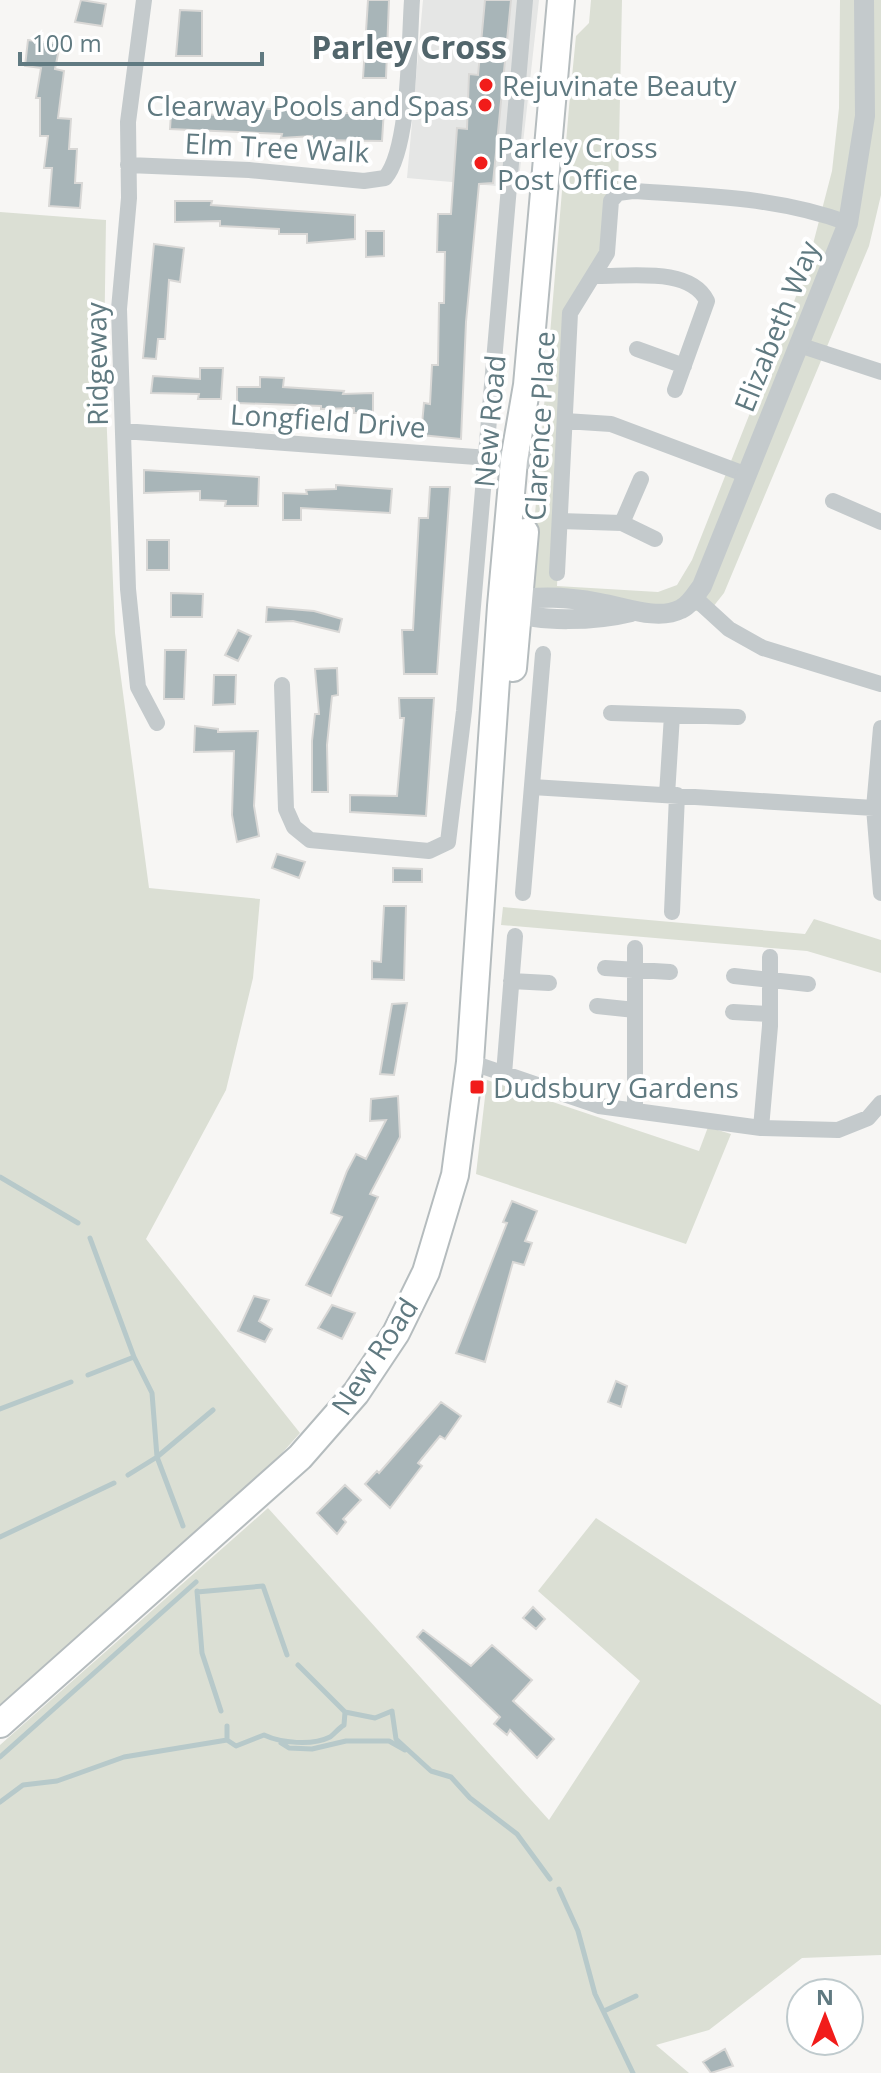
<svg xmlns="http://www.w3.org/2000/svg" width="881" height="2073" viewBox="0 0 881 2073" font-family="'Open Sans',sans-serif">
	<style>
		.built { fill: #e5e6e5 }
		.green { fill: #dbdfd4 }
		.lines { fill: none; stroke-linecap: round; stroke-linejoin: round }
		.stream { stroke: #b7c9ca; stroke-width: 5 }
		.building { fill: #a8b5b8; stroke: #d9d8d6; stroke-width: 2 }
		.primary-casing { stroke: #b5bcbe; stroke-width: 30 }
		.minor { stroke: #c4cacc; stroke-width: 16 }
		.tertiary { stroke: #c4cacc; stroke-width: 20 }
		.primary { stroke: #fff; stroke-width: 26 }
		.poi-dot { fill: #f11c1a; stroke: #fff; stroke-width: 3 }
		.labels { text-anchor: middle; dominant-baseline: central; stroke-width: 8; stroke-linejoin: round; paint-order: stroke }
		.poi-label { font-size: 28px; fill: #607a81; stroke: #fff; text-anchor: start }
		.street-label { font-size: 28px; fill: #607a81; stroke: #fff }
		.quarter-label { font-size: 32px; font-weight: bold; fill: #52666c; stroke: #fff }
	</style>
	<rect width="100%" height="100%" fill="#f7f6f4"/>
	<path class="built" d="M423,0H539L518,188L407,178Z"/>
	<path class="green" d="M591,0H622L618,193L607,253L570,313L557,586L658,592L677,585L692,560L806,271L832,171L839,108L840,0H881V195L869,246L724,593L709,612L528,598L569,107L576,36L589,23Z
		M0,212L106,220L104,357L115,633L149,888L260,899L253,978L226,1090L146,1239L300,1433L267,1470L0,1712Z
		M503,907L805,934L814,919L881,940V973L807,951L501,925Z
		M487,1080L699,1151L708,1127L731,1134L686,1244L476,1174Z
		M268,1508L549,1820L640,1681L538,1591L596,1518L881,1705V1955L802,1958L709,2030L656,2045L689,2073H0V1745Z"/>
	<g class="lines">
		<path class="stream" d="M0,1177L78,1223
			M90,1238L134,1357L152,1393L157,1457L183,1526
			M88,1375L134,1357
			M0,1409L71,1382
			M128,1475L157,1457L213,1410
			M0,1537L114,1483
			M197,1591L202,1653L221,1711
			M197,1592L263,1586L287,1655
			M345,1712L375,1718L392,1711L396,1739L431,1771L451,1777L470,1798L517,1834L550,1879
			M227,1740L236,1746L264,1735C281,1743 312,1746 330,1737C332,1736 339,1728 344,1725L345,1712L298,1665
			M281,1743L289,1748L312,1749L346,1741H389L405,1750
			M0,1757L196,1582
			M0,1802L23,1785L57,1781L124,1757L227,1740V1726
			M559,1889L578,1931L595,1994L633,2073
			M604,2011L636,1996"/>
	</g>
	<path class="building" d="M81,0L106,4L102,26L75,22Z
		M368,0H389L386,78H363Z
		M485,0H511L493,183L479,184L466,322L461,439L421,435L424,403L430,404L432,365H438L439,303H444L445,252H437L438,214H451L457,128L467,129L469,74L478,75Z
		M180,10L202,11V56H176Z
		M28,40L60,44L55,69L64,71L58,118L71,119L69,149H77L75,183H82L80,208L49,206L52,168H44L48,136H40V98H36L41,68L25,66Z
		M221,106L331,113H370L371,109H384L382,141L312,140V136L281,138L282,134L170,129L171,113L221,115Z
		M175,201H212L211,205L355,215V239L307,243V234H279V229L220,226V221L175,222Z
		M366,231H384V256L366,257Z
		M154,244L184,248L180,282L169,280L165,339H158L156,359L143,358Z
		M200,368H223L221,399H198L199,394L151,393L153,376L200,379Z
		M260,377L284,378L283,387L344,391L343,394L373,393V413H354V408L321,409V406L237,403V387H260Z
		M144,470L259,477L258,506H225L226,501L200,500V491L144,493Z
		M336,485L392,489L390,513L301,508V520H283V493L307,494L306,490L336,489Z
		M430,487H450L437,674H404L402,630H413L419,518H428Z
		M147,540H169V570H147Z
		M171,593L203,594L202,617H171Z
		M267,607L314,611L342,619L339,632L293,621L266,622Z
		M238,630L251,636L238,661L225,655Z
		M165,650H186L184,699H164Z
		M337,668L338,695L332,696L327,745L328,792H312V741L315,714H319L315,669Z
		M214,675H236L235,704L213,705Z
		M399,698H434L426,816L350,812V795L397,796L404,718H400Z
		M195,726L218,729V732L258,731L254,806L259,836L237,842L232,815L234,751L194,752Z
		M277,854L305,862L299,878L272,868Z
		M393,868L422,869V882H393Z
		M384,906H406L404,980L372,979V961L381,962Z
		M407,1003L394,1075L380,1074L392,1004Z
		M398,1096L400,1137L370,1194L378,1197L331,1296L306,1285L342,1217L331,1213L347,1171L356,1154L366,1159L386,1120L370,1121L371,1099Z
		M512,1201L537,1211L525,1241L532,1243L524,1265L513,1262L485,1362L456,1353L507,1223L503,1222Z
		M254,1296L269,1300L259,1321L272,1329L265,1342L238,1331Z
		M332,1305L355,1313L342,1339L318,1328Z
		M616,1381L627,1386L621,1407L608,1402Z
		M441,1402L461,1416L445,1439L440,1436L418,1463L422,1466L390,1508L365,1484L377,1471L379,1473Z
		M345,1485L361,1500L343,1519L346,1522L337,1534L317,1513Z
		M533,1607L545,1619L536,1629L523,1618Z
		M423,1630L471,1666L492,1645L532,1680L513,1701L554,1739L537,1758L510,1730L507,1735L494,1724L500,1717L417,1637Z
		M725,2049L733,2066L711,2073L703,2062Z"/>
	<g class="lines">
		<defs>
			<path id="primary" d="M513,668L525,532
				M0,1724L300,1457L356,1393L396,1333L426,1272L455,1175L470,1062L501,606L514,460L527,385L561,0"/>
		</defs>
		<use href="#primary" class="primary-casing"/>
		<path class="minor" d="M144,0L128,122L129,198L119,309L128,589L138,687L157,723
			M128,165L249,170L364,181L385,178C410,149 409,41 412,0
			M593,276C628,277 690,266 707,301L675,390
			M799,345L881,372
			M637,349L684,366
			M565,421L611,424L747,475
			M123,431L530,461
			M833,501L881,522
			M560,521L622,523L655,539
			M622,523L641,479
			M557,573L570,313L607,253L611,201L618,193L633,191C707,196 778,197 848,223
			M694,597L729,629L763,648L881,684
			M282,685L286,809L294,827L310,840L429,851L448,842L464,711L525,0
			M611,713L738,717
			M881,728L874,808L881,893
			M532,787L874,808
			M667,795L672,715
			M523,893L543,654
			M672,912L677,795
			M605,968L670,972
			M734,976L808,984
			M511,981L549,983
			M597,1006L635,1010
			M733,1012L770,1014
			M470,1062L599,1106L761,1128L838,1130L868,1118L881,1103
			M504,1074L515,936
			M635,1111V948
			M761,1128L770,1026V957"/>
		<path class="tertiary" d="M507,604C533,594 573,598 600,603C624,607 658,621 681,609C690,605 696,594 702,586L848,223L865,116L864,0
			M506,609C536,624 599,620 631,612"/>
		<use href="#primary" class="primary"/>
	</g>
	<g class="poi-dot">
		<circle cx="486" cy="85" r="8"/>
		<circle cx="485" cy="105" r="8"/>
		<circle cx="481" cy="163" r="8"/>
		<rect x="469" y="1079" width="16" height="16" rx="4"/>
	</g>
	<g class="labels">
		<g class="poi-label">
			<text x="502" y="85">Rejuvinate Beauty</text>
			<text x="469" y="105" text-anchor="end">Clearway Pools and Spas</text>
			<text x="497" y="147">Parley Cross<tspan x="497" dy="32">Post Office</tspan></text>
			<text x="493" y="1087">Dudsbury Gardens</text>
		</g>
		<g class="street-label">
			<text transform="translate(277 147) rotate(3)">Elm Tree Walk</text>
			<text transform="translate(776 326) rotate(-68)">Elizabeth Way</text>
			<text transform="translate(96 364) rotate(-91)">Ridgeway</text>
			<text transform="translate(328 420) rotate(4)">Longfield Drive</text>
			<text transform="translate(489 421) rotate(-85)">New Road</text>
			<text transform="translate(539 426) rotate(-87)">Clarence Place</text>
			<text transform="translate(374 1356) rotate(-57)">New Road</text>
		</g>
		<g class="quarter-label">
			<text x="409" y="46">Parley Cross</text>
		</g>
	</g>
	<g transform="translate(825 2017)"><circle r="38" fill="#ffffff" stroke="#bfcacd" stroke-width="2"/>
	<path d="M0-6L14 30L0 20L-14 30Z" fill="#f11c1a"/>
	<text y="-12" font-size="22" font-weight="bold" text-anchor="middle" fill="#607a81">N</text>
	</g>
	<path d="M20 52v12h242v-12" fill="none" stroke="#607a81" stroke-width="4"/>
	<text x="32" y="52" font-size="24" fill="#607a81" stroke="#ffffff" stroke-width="6" paint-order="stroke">100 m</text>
</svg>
